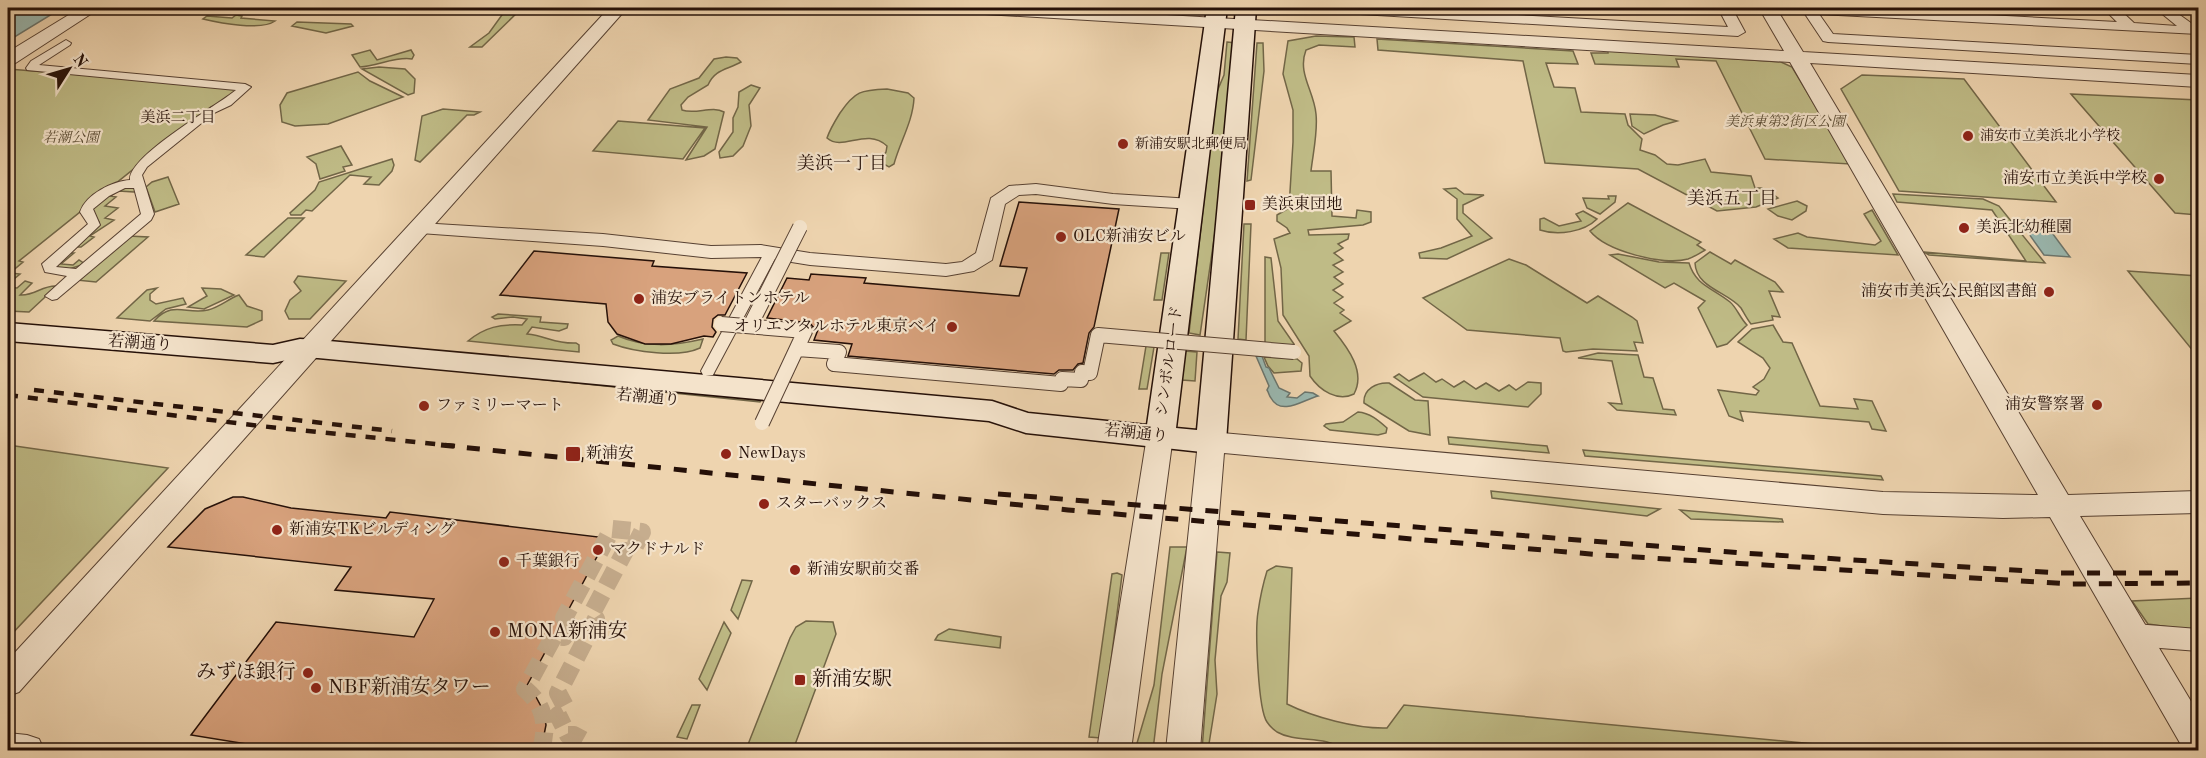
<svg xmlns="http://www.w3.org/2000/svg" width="2206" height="758" viewBox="0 0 2206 758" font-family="'Old Standard TT','Noto Serif JP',serif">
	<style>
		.green { fill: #bfbb86; stroke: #726647; stroke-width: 1.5 }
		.water { fill: #9ab8b0; stroke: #6b756d; stroke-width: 1.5 }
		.building { fill: #d8a27d; stroke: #251008; stroke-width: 1.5 }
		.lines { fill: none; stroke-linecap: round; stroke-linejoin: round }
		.pedestrian-tunnel { stroke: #c6ad8e; stroke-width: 18; stroke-dasharray: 18 9; stroke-linecap: butt }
		.pedestrian-casing { stroke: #574132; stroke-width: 2 }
		.minor-casing { stroke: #574132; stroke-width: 2 }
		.tertiary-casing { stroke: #574132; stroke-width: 2 }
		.secondary-casing { stroke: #251008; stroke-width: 3 }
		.pedestrian { fill: #f4e3cb; fill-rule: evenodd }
		.minor { fill: #f4e3cb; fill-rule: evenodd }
		.tertiary { fill: #f4e3cb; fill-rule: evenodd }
		.secondary { fill: #f4e3cb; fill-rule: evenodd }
		.rail-far1 { stroke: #251008; stroke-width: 4.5; stroke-dasharray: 10 10; stroke-linecap: butt }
		.rail { stroke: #251008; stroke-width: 5; stroke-dasharray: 13 13; stroke-linecap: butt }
		.pedestrian-bridge-casing { stroke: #574132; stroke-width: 16; stroke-linecap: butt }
		.pedestrian-bridge { stroke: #f4e3cb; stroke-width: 14 }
		.poi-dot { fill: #8f2418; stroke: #f4e3cb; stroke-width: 2 }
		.labels { text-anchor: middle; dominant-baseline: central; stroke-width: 4.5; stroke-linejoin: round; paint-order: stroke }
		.far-park-label { font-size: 14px; font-style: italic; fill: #5b4c34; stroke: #f4e3cb }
		.far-poi-label { font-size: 14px; fill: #251008; stroke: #f4e3cb; text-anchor: start }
		.far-neighbourhood-label { font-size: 15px; fill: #251008; stroke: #f4e3cb }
		.poi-label { font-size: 16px; fill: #251008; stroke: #f4e3cb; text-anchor: start }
		.street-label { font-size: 16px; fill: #251008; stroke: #f4e3cb }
		.neighbourhood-label { font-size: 18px; fill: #251008; stroke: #f4e3cb }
		.near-poi-label { font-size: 20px; fill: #251008; stroke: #f4e3cb; text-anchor: start }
	</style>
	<rect width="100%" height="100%" fill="#eed4af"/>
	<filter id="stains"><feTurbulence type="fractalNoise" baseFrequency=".00333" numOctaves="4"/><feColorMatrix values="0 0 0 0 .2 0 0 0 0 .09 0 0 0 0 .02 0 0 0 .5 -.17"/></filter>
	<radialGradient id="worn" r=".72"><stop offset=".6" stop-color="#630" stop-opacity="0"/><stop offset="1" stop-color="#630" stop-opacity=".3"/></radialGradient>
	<path class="green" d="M507,8H520L521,9L482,47H470L489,33Z
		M236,15L242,16L241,18L275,21C261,31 220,23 203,19L207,16L232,18Z
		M297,22L351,24L353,26L326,33L292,26Z
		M1316,36L1354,37L1355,47L1319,45L1306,50C1297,73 1314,91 1316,114C1318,132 1313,153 1311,171H1331L1332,216L1356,218L1357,210L1371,212V222L1363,225L1308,230L1309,235L1349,234L1348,239L1338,244L1343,248L1334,253L1343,260L1333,265L1343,272L1334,277L1343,284L1333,290L1343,297L1334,303L1344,310L1340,313L1351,321L1334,331C1348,348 1366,372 1354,394C1338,402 1320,391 1310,376L1309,356L1283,315L1281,268L1274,239L1290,233L1287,228L1277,221V215L1289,208L1293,142V110L1283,74L1288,41Z
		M1377,39L1573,51L1578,64L1546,63L1554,87L1575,88L1581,112L1625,114L1628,125L1642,139L1640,150L1655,155L1667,164L1678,165L1705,159L1711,172L1751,176L1755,188H1762L1764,194L1774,195L1778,198L1756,207L1717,211L1638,169L1545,163L1523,61L1378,50Z
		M1227,42L1236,43L1219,205L1200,335L1189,333L1216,94L1224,75Z
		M1257,43H1263L1264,71L1251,180L1247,181Z
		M370,50L377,60L411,50L414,55L412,59C397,56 377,66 360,67L352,55Z
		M1608,50L1781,62L1792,67L1850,164L1765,159L1716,61L1676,59L1679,67L1595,64L1591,53H1608Z
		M726,57L737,58L741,62C727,70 715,69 708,85L688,97L681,105L682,110C696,115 712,105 724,112L715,149L704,156L686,160L707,127L648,120L670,89L699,78L714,59Z
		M379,67L405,69L415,79L414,93L408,95L362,69Z
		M8,69L236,87L238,88L226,100L211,107L19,261L23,262L10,273L20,274L8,284Z
		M358,72L370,81L403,97L328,124L295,126L282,122L280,105L287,93Z
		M1862,75L1964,79L2056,202L1899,191L1841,89Z
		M751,85L760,88L749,105L751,126L743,146L733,156L720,158L719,152L733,132V118L738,107L739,92Z
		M887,89L908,93L914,98C913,121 900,142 894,164L889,167L880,162L886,152L887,146C866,127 843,152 827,138C830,129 835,121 840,113C855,91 861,90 887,89Z
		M2071,94L2198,100V215L2175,213Z
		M443,109L480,112L474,115H467L420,162L415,160L422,116Z
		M1630,114L1655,115L1677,121L1663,125L1644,134L1632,126Z
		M618,121L705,128L683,159L593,151Z
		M341,146L352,165L343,167L345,171L320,179L316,164L307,157Z
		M392,159L394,165L392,171L379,185L364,184L371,177L350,175L312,211L306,210L301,215H291L290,213L315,190L319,182Z
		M168,177L179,204L155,212L146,187L152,182Z
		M134,187L136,191L134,192L118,191L111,196L116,197L105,206L118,208L105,218L114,220L90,236L94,237L81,247H77L70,253H74L61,264L73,265L79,260L85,264L69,269L57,268L54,264L99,222L90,210L116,188Z
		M1456,188L1464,194L1484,195L1463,205V213L1492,238L1447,259L1420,258L1419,253L1441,248L1472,236L1457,219V199L1444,189Z
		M1893,194L1983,199L1999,206L2045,263L1929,255L1924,252L2026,261L1992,210L1897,202Z
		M1608,196H1616L1615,202L1600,214L1587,208L1583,198L1609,199Z
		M1797,201L1807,206L1806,211L1792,220L1778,216L1768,209Z
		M1628,203L1701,242L1697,245L1705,250C1700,253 1694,257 1688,259C1663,266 1606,251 1590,231Z
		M1872,210L1898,255L1788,248L1774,239L1798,233L1807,237L1875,245L1881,241L1864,214Z
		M1583,211L1597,219C1584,232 1558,236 1540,230V219L1544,218L1559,226L1581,221L1576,214Z
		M288,218H304L264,257L246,255Z
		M1244,224H1251L1246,340L1238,339Z
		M128,236L148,237L96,282L76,280Z
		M1710,252L1731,264L1735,260L1775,282L1783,292L1769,291L1780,317L1772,316L1773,320L1751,324C1747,319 1744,313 1741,308C1728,292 1696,288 1695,263Z
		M1161,253H1169L1162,300H1154Z
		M1618,254L1659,262L1689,263C1696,286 1713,288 1730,302C1737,308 1740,318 1747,325L1727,344L1717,347L1698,308L1705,301L1674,283L1665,288L1610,255Z
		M1265,257L1271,258L1278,321L1294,344L1292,347L1265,345Z
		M1509,259L1526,265L1587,303L1598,296L1632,317L1637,321L1643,343L1634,342L1637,351L1593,349L1566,352L1563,351L1560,338L1467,330L1423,298Z
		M2128,271L2198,276V357Z
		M298,276L346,281L310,319H289L285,311L290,300L301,291L294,282Z
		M25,281L32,283L20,295C35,296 42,285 57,286L29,312L8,311V287L17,288Z
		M157,288L150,294V300L156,304L183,298L186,304L166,309L150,321L117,318L147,290Z
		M202,288L221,289L234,295L204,309L188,307L207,296Z
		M239,295L247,306L262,311V320L247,327L154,321C173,300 186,315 208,310C220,307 228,299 239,295Z
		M498,314L541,317L540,322L568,324L567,328L559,331L532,327L527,334C547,336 555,344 576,343L579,345V352L468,341C485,327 500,324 522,325L527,319L513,317L495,319L492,317Z
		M1773,325L1783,342L1792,343L1820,406L1858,409L1854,399L1872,401L1886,431L1872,429L1869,422L1740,411L1743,421L1729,416L1718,390L1756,395L1759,391L1753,387L1764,379L1770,368L1763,358L1738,342L1752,329Z
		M618,336C646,348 673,346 703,339L700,348C679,358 634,352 613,344L611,340Z
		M1146,346L1154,347L1147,389H1139Z
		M1184,351L1197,352L1195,381L1182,380Z
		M1598,353L1638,355L1644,377L1653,378L1663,409L1674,410L1676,415L1617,410L1609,403L1622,404L1612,361L1578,358Z
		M1264,357L1297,359L1302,363L1301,371L1274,373L1268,366Z
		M480,373L763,396L760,402Z
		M1424,373L1436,382L1442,379L1454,387L1464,381L1476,389L1486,383L1499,391L1509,385L1516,390L1528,382L1541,383V394L1528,407L1423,397L1394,377L1399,374L1409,381Z
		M1389,383L1415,400L1428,401L1430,435L1409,431L1364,403C1363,389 1377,382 1389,383Z
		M1358,412C1370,413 1378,420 1387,428L1386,433L1378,435L1330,430L1324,426L1326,424L1343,422Z
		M1448,437L1547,446L1549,453L1449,444Z
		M8,445L168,468L8,638Z
		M1583,450L1881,476L1883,480L1585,456Z
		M1491,491L1660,509L1647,516L1492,498Z
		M1680,510L1782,519L1783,522L1691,519Z
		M1170,547H1187L1162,674L1153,750H1135L1154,685Z
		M1217,552L1230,553L1227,582L1221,596L1215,660L1217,694L1208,750H1202Z
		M1276,566L1292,568L1287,704C1313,717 1357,729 1387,728L1404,705L1878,750H1343C1324,734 1298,744 1277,732C1274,730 1269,725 1267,722C1258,709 1255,630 1258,612C1260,598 1263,584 1267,571Z
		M1117,573L1122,575L1101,738L1089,737L1112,574Z
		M742,580L752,581L738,619L731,610Z
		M2198,598V631L2148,624L2132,601Z
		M806,621L833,622L836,634L793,750H750L747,747L790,638L796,627Z
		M724,622L731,633L707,690L699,679Z
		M949,629L1001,637L1000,648L935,640L938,635Z
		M692,705H700L687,739L677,737Z"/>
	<path class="water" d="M8,8H62L8,41Z
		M2019,220L2044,222L2070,257L2044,255Z
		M1256,356H1262L1266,367L1269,368L1279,388L1290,393L1287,397L1297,398L1305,392L1313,393L1318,396C1305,399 1281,417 1271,398C1269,396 1269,393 1267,390L1269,386Z"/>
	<path class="building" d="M1019,202L1119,209L1094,327L1089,333L1083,363L1078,364L1073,370H1059L1054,374L848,356L852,344L814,340L819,327H813L810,323L767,318L787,278L809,280L811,274L866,278L864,283L1019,296L1027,268L1000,266Z
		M534,251L654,261L652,266L747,273L725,315H718L713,319L712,327L716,332L713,337L704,336L671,344H645L617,334L608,322L606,304L500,295Z
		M233,497H243L291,508L386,518L390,512L607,538L564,618L574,619L564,637L554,636L525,689L536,697L543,710L546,725L541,750H283L191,735L276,622L414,637L434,599L335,590L351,567L168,547L205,509Z"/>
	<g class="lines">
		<path class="pedestrian-tunnel" d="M541,750C548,725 545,706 525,689L554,636L564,637L574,619L564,618L612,529L642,532L632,552L625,551L592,613L596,619L558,693L567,710L558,715L568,735H574L583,740L585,750"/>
		<defs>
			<path id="pedestrian" d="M66,40L71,43L70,45L39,65L245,84L251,87L231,105L214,113L147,167L142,175L154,214L151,220L57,299L52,300L45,296L67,276L45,272L42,264L88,224L80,212C86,194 113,181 130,180C128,156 217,106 236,90L27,70L26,68L31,61ZM125,188H134L141,214L76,269L56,267L100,225L93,209L109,196Z
				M771,249L778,253L715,371L713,375H703L701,371L764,253Z"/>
			<path id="minor" d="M1319,8H1391L1728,27L1718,8H1732L1745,32L1738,36L1326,12Z
				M1801,8H1857L2117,22L2103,8H2118L2134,23L2177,26L2155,8H2170L2198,28V34L1819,14L1833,34L2198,55V64L1828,42L1823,41Z
				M1036,184L1113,194L1192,199L1198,200L1201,204L1198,208L1192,209L1113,204L1036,194L1019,195L1005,204L992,260L974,271L946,276L810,265L761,257L711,258L603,246L420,233L414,232L411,228L414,224L420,223L603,234L711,246L761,245L810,253L946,264L962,262L976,253L991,198L1009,186Z
				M2135,624L2198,629V651L2135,646L2126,643L2122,635L2126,627Z"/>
			<path id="tertiary" d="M80,8H100L14,64L8,65V52Z
				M609,8H627L19,692L8,696V660Z
				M959,8H1047L1784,51L1759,8H1776L1803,52L2198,75V87L1810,63L2068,495L2198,491V513L2080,516L2198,713V750H2184L2050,517L2003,518L1883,514L1224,453L1200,750H1166L1198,442L1201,435L1211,432L1883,492L2038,495L1790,62L968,13L962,12Z
				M1160,426L1169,429L1173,436L1131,750H1097L1147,436L1151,429Z
				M8,733L27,735L39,739L44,750H8Z"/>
			<path id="secondary" d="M1207,8H1227L1176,428L1197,430L1236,8H1256L1226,442L1222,450L1211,453L1026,433L989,421L318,358L300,357L273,363L8,341V323L273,345L300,339L318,340L992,401L1028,413L1147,425Z"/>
		</defs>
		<use href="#pedestrian" class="pedestrian-casing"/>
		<use href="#minor" class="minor-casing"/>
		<use href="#tertiary" class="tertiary-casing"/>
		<use href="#secondary" class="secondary-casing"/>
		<use href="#pedestrian" class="pedestrian"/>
		<use href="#minor" class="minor"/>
		<use href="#tertiary" class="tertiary"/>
		<use href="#secondary" class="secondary"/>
		<path class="rail-far1" d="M34,390L392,431
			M8,395L260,426L455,446"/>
		<path class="rail" d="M441,445L1068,510L1603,555L2071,584L2198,583
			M998,494L1743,553L2060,573H2198"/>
		<defs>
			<path id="pedestrian-bridge" d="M721,324L805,331L762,423
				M750,326L800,227
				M797,349L839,352L834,364L1061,384L1062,379L1081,380L1082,372L1090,373L1098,335L1294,352"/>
		</defs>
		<use href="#pedestrian-bridge" class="pedestrian-bridge-casing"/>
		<use href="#pedestrian-bridge" class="pedestrian-bridge"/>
	</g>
	<g class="poi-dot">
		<circle cx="1968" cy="136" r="6"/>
		<circle cx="1123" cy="144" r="6"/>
		<circle cx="2159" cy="179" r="6"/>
		<rect x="1244" y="199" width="12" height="12" rx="3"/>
		<circle cx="1964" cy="228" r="6"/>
		<circle cx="1061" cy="237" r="6"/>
		<circle cx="2049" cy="292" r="6"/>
		<circle cx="639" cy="299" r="6"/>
		<circle cx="952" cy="327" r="6"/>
		<circle cx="2097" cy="405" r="6"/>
		<circle cx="424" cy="406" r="6"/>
		<rect x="565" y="446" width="16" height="16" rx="3"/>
		<circle cx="726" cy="454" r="6"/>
		<circle cx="764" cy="504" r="6"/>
		<circle cx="277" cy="530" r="6"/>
		<circle cx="598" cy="550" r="6"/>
		<circle cx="504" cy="562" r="6"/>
		<circle cx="795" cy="570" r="6"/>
		<circle cx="495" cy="632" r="6"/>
		<circle cx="308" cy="673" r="6"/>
		<rect x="794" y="674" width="12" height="12" rx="3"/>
		<circle cx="316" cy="688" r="6"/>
	</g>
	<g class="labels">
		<g class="far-park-label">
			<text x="1785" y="122">美浜東第2街区公園</text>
			<text x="71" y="138">若潮公園</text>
		</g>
		<g class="far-poi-label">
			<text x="1980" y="136">浦安市立美浜北小学校</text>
			<text x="1135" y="144">新浦安駅北郵便局</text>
		</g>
		<g class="far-neighbourhood-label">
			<text x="178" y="118">美浜二丁目</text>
		</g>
		<g class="poi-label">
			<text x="2147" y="179" text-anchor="end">浦安市立美浜中学校</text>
			<text x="1262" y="205">美浜東団地</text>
			<text x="1976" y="228">美浜北幼稚園</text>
			<text x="1073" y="237">OLC新浦安ビル</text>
			<text x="2037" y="292" text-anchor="end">浦安市美浜公民館図書館</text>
			<text x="651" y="299">浦安ブライトンホテル</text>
			<text x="940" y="327" text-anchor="end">オリエンタルホテル東京ベイ</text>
			<text x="2085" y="405" text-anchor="end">浦安警察署</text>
			<text x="436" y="406">ファミリーマート</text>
			<text x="586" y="454">新浦安</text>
			<text x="738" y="454">NewDays</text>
			<text x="776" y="504">スターバックス</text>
			<text x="289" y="530">新浦安TKビルディング</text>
			<text x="610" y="550">マクドナルド</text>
			<text x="516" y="562">千葉銀行</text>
			<text x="807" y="570">新浦安駅前交番</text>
		</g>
		<g class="street-label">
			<text transform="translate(140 344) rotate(4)">若潮通り</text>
			<text transform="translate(1170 361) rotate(-82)">シンボルロード</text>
			<text transform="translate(648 398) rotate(5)">若潮通り</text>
			<text transform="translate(1136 434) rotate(6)">若潮通り</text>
		</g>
		<g class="neighbourhood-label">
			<text x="842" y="164">美浜一丁目</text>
			<text x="1732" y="199">美浜五丁目</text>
		</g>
		<g class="near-poi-label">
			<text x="507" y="632">MONA新浦安</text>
			<text x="296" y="673" text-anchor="end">みずほ銀行</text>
			<text x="812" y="680">新浦安駅</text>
			<text x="328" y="688">NBF新浦安タワー</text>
		</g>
	</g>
	<rect width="2206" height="758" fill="none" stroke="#eed4af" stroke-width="30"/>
	<rect x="9" y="9" width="2188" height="740" fill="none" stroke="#251008" stroke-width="3"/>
	<rect x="15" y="15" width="2176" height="728" fill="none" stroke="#251008" stroke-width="1.5"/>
	<g transform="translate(69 69) rotate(53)" stroke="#f4e3cb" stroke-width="4.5" paint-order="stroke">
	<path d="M0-4.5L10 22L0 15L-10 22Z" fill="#251008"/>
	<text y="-9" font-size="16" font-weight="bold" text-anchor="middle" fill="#251008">N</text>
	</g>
	<rect width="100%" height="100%" filter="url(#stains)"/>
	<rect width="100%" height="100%" fill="url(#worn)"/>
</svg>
